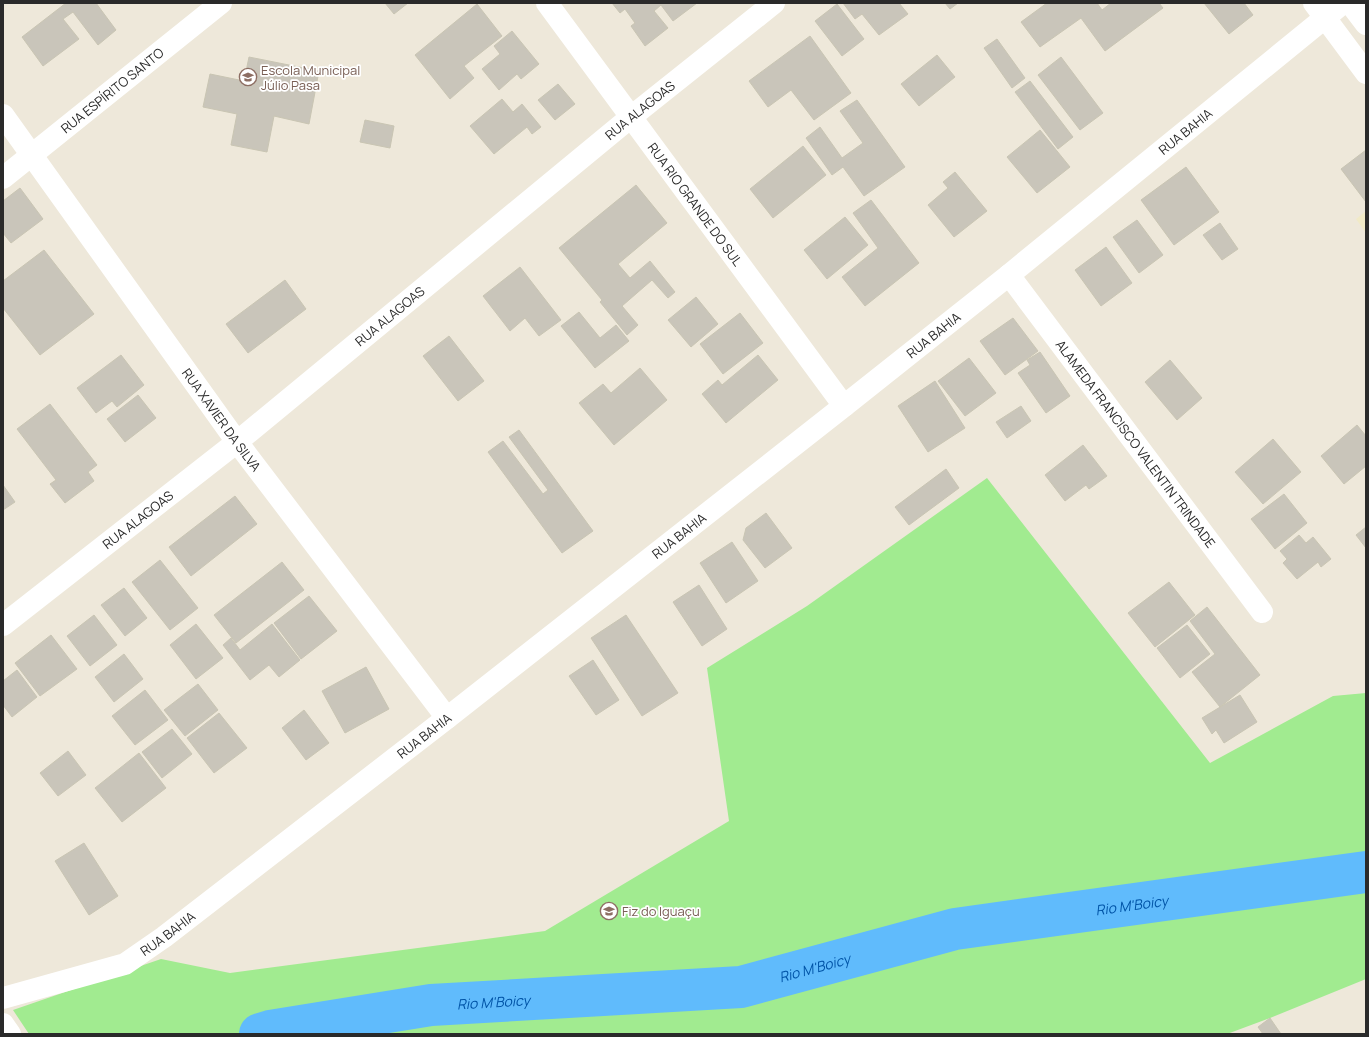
<svg xmlns="http://www.w3.org/2000/svg" width="1369" height="1037" viewBox="0 0 1369 1037" font-family="Manrope,sans-serif">
	<style>
		.education { fill: #f1eac7 }
		.green { fill: #a1eb90 }
		.lines { fill: none; stroke-linecap: round; stroke-linejoin: round }
		.river { stroke: #60bbfc; stroke-width: 42 }
		.building { fill: #c9c5ba; stroke: #c9c5b3 }
		.minor { stroke: #fff; stroke-width: 22 }
		.tertiary { stroke: #fff; stroke-width: 22 }
		.secondary { stroke: #fff; stroke-width: 22 }
		.labels { text-anchor: middle; dominant-baseline: central; stroke-width: 3.5; stroke-linejoin: round; paint-order: stroke }
		.education-label { font-size: 13px; fill: #785e54; stroke: #fff; text-anchor: start }
		.street-label { font-size: 13px; fill: #2a2a2a; stroke: #fff }
		.water-label { font-size: 14px; font-style: italic; fill: #0054a7; stroke: #fff }
	</style>
	<rect width="100%" height="100%" fill="#eee8da"/>
	<path class="education" d="M1366,211V233L1356,219Z"/>
	<path class="green" d="M987,478L1210,763L1333,696L1366,693V979L1270,1018L1227,1034H29L13,1010L161,959L230,973L545,931L729,821L707,668L807,606Z"/>
	<g class="lines">
		<path class="river" id="s1" d="M260,1034L270,1031L431,1005L741,987L955,929L1366,872"/>
	</g>
	<path class="building" d="M66,3H96L116,30L98,45L73,12L63,19L79,39L43,66L22,37Z
		M385,3H408L394,14Z
		M612,3H697L673,21L661,5L654,11L668,28L645,46L631,26L635,23L625,9L620,13Z
		M843,3H899L908,14L879,35L862,14L855,19Z
		M945,3H958L950,9Z
		M1047,3H1097L1102,10L1111,3H1159L1163,8L1105,51L1081,18L1040,47L1021,22Z
		M1204,3H1244L1253,15L1229,34Z
		M477,4L502,36L464,66L474,78L450,99L415,55Z
		M837,4L864,39L842,56L815,21Z
		M512,31L539,64L521,79L517,74L499,90L482,69L500,54L494,46Z
		M810,36L851,93L814,120L791,90L768,107L749,81Z
		M997,39L1025,78L1012,88L984,48Z
		M937,55L955,77L919,106L901,84Z
		M249,57L319,71L309,124L274,116L267,152L231,145L237,114L203,107L210,74L244,81Z
		M1061,57L1103,113L1080,130L1038,75Z
		M1030,81L1073,137L1058,149L1015,92Z
		M558,84L575,104L555,120L538,100Z
		M502,99L513,112L522,104L541,127L532,134L527,127L494,154L470,126Z
		M857,100L905,167L864,196L843,167L832,175L806,138L820,127L842,158L863,143L840,111Z
		M365,120L394,126L390,148L360,142Z
		M1040,130L1070,167L1037,193L1007,157Z
		M803,146L826,175L773,218L750,189Z
		M1366,150V202L1341,169Z
		M1186,167L1219,212L1174,245L1141,200Z
		M955,172L987,211L954,237L928,205L948,188L943,182Z
		M636,185L667,223L618,264L630,278L650,261L675,292L668,298L652,280L622,306L638,325L627,335L600,302L602,300L559,248Z
		M20,188L43,219L11,243L3,233V201Z
		M871,200L919,263L865,306L842,277L878,248L853,213Z
		M845,217L868,245L827,279L804,250Z
		M1137,220L1163,255L1139,273L1113,237Z
		M1220,223L1238,249L1222,260L1203,235Z
		M1106,247L1132,283L1101,306L1075,270Z
		M44,250L94,314L40,355L3,308V281Z
		M520,267L561,320L539,336L525,318L510,331L483,296Z
		M285,280L306,309L248,353L226,324Z
		M696,297L718,324L691,347L668,320Z
		M579,312L600,338L616,325L629,341L595,368L561,326Z
		M740,313L763,343L723,374L700,344Z
		M1013,318L1038,351L1005,375L980,341Z
		M449,336L484,381L458,401L423,356Z
		M1040,352L1070,396L1046,413L1018,373L1030,365L1027,360Z
		M121,355L144,385L117,407L112,401L96,413L77,388Z
		M758,355L778,380L726,423L702,394L718,380L722,385Z
		M969,358L996,393L965,416L938,381Z
		M1170,360L1202,398L1177,420L1145,382Z
		M640,368L667,400L614,445L579,403L603,384L611,393Z
		M935,381L965,428L928,452L898,406Z
		M138,395L156,418L125,442L107,419Z
		M50,404L97,465L88,472L94,481L65,503L50,484L56,480L17,429Z
		M1021,406L1031,421L1007,438L996,422Z
		M1357,425L1366,436V466L1344,484L1321,456Z
		M519,430L593,531L562,553L488,452L503,441L543,494L548,490L509,437Z
		M1273,439L1301,472L1263,504L1235,472Z
		M1083,445L1107,476L1089,489L1086,485L1065,501L1045,475Z
		M946,469L959,488L909,525L895,507Z
		M3,485L15,502L3,510Z
		M1284,494L1307,523L1275,549L1251,519Z
		M235,496L257,524L191,576L169,547Z
		M766,513L792,548L765,568L743,540L746,528Z
		M1366,527V548L1356,535Z
		M1299,535L1306,543L1313,537L1331,559L1321,567L1318,562L1297,579L1283,563L1287,559L1280,551Z
		M732,542L758,581L726,603L700,563Z
		M160,560L198,608L170,630L132,582Z
		M282,562L304,590L236,643L214,615Z
		M1169,582L1195,615L1155,647L1128,613Z
		M699,585L727,629L702,646L673,602Z
		M124,588L147,618L125,636L101,605Z
		M309,596L337,631L301,659L274,623Z
		M1207,607L1260,675L1220,707L1192,672L1215,654L1190,621Z
		M94,615L117,645L90,666L67,636Z
		M626,615L678,693L642,716L591,638Z
		M196,624L223,658L196,679L170,645Z
		M272,624L300,660L279,677L269,665L250,680L223,645L231,638L240,650Z
		M1187,625L1210,654L1180,678L1157,648Z
		M51,635L77,669L40,696L15,663Z
		M124,654L143,679L114,702L95,677Z
		M593,660L619,700L596,715L569,676Z
		M366,667L389,709L345,733L322,691Z
		M17,670L37,697L12,717L3,705V681Z
		M198,684L218,710L185,736L164,710Z
		M145,690L168,720L135,745L112,716Z
		M1240,695L1257,722L1224,743L1216,730L1212,734L1202,718Z
		M304,710L329,743L306,760L282,728Z
		M219,713L247,748L214,773L187,738Z
		M172,729L192,754L162,778L142,752Z
		M68,751L86,775L58,796L40,773Z
		M139,753L166,788L122,822L95,788Z
		M84,843L118,896L89,915L55,861Z
		M1270,1018L1281,1034H1263L1258,1027Z"/>
	<g class="lines">
		<g class="minor">
			<path id="s2" d="M547,3L844,406"/>
			<path id="s3" d="M3,115L237,442L447,718"/>
			<path id="s4" d="M3,178L221,3"/>
			<path id="s5" d="M1009,275L1262,612"/>
			<path id="s6" d="M3,625L237,442L631,117L774,3"/>
			<path id="s7" d="M3,998L125,964L164,937L447,718L844,406L1009,275L1343,3"/>
		</g>
		<path class="tertiary" d="M3,1024L10,1034"/>
		<path class="secondary" d="M1314,3L1366,73
			M1350,3L1366,24"/>
	</g>
	<defs>
		<symbol id="school-ring" viewBox="-11 -11 22 22"><circle r="9.5" fill="#fff" stroke="#8d6e63" stroke-width="1.5"/><path d="M0-5L7-2L0 1L-7-2ZM-4 1L0 2.5L4 1V4Q0 6-4 4Z" fill="#8d6e63"/></symbol>
	</defs>
	<g fill-rule="evenodd">
		<use href="#school-ring" x="238" y="67" width="20" height="20"/>
		<use href="#school-ring" x="599" y="901" width="20" height="20"/>
	</g>
	<g class="labels">
		<g class="education-label">
			<text x="261" y="70">Escola Municipal<tspan x="261" dy="15">Júlio Pasa</tspan></text>
			<text x="622" y="911">Fiz do Iguaçu</text>
		</g>
		<g class="street-label">
			<text stroke="none"><textPath href="#s4" startOffset="140">RUA ESPÍRITO SANTO</textPath></text>
			<text stroke="none"><textPath href="#s6" startOffset="819">RUA ALAGOAS</textPath></text>
			<text stroke="none"><textPath href="#s7" startOffset="1475">RUA BAHIA</textPath></text>
			<text stroke="none"><textPath href="#s2" startOffset="250">RUA RIO GRANDE DO SUL</textPath></text>
			<text stroke="none"><textPath href="#s6" startOffset="495">RUA ALAGOAS</textPath></text>
			<text stroke="none"><textPath href="#s7" startOffset="1151">RUA BAHIA</textPath></text>
			<text stroke="none"><textPath href="#s3" startOffset="375">RUA XAVIER DA SILVA</textPath></text>
			<text stroke="none"><textPath href="#s5" startOffset="211">ALAMEDA FRANCISCO VALENTIN TRINDADE</textPath></text>
			<text stroke="none"><textPath href="#s6" startOffset="171">RUA ALAGOAS</textPath></text>
			<text stroke="none"><textPath href="#s7" startOffset="827">RUA BAHIA</textPath></text>
			<text stroke="none"><textPath href="#s7" startOffset="503">RUA BAHIA</textPath></text>
			<text stroke="none"><textPath href="#s7" startOffset="179">RUA BAHIA</textPath></text>
		</g>
		<g class="water-label">
			<text stroke="none"><textPath href="#s1" startOffset="884">Rio M'Boicy</textPath></text>
			<text stroke="none"><textPath href="#s1" startOffset="560">Rio M'Boicy</textPath></text>
			<text stroke="none"><textPath href="#s1" startOffset="236">Rio M'Boicy</textPath></text>
		</g>
	</g>
	<rect width="1369" height="1037" fill="none" stroke="#2a2a2a" stroke-width="8"/>
</svg>
